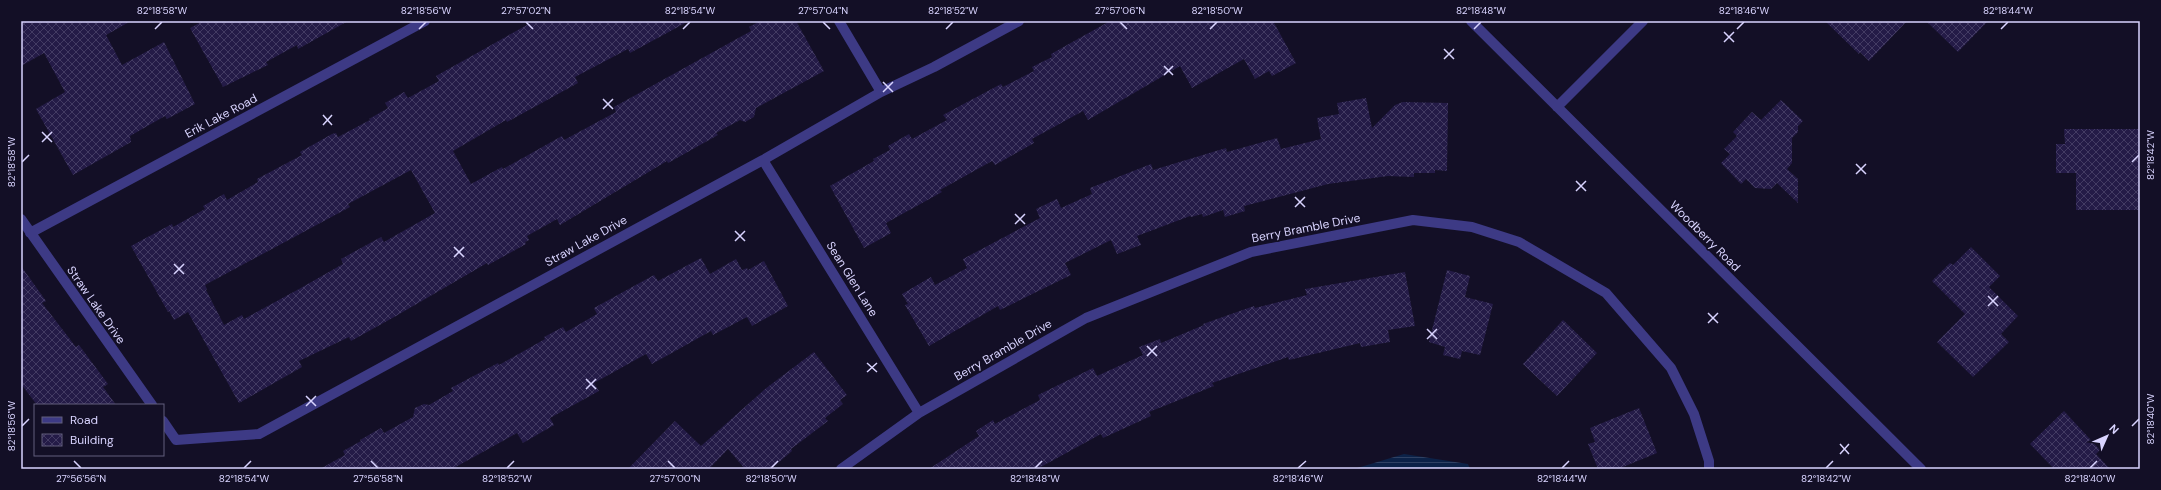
<svg xmlns="http://www.w3.org/2000/svg" width="2161" height="490" viewBox="0 0 2161 490" font-family="'DM Sans',sans-serif">
	<style>
		.water { fill: url(#water-rules) }
		.building { fill: url(#building-cross-hatch); fill-rule: evenodd }
		.lines { fill: none; stroke-linecap: round; stroke-linejoin: round }
		.minor { stroke: #3d3a85; stroke-width: 10 }
		.ticks { fill: none; stroke: #d9d4ff; stroke-width: 1.5 }
		.labels { text-anchor: middle; dominant-baseline: central; stroke-width: 3.5; stroke-linejoin: round; paint-order: stroke }
		.street-label { font-size: 12px; fill: #d9d4ff; stroke: #130f26 }
		.neatline { fill: none; stroke: #d9d4ff; stroke-width: 1.5 }
		.ticks-label { font-size: 10px; text-anchor: middle; fill: #d9d4ff }
	</style>
	<defs>
		<pattern id="water-rules" width="6" height="5" patternUnits="userSpaceOnUse"><rect width="6" height="5" fill="#0c2248"/><path d="M0 2.5h6" fill="none" stroke="#2f4163"/></pattern>
		<pattern id="building-cross-hatch" width="8" height="8" patternUnits="userSpaceOnUse"><rect width="8" height="8" fill="#241b47"/><path d="M0 0l8 8M0 8l8-8" fill="none" stroke="#433b63"/></pattern>
	</defs>
	<rect width="100%" height="100%" fill="#130f26"/>
	<path class="water" d="M1404,454L1468,464L1470,469H1354Z"/>
	<path class="building" d="M21,21H131L106,35L122,65L164,42L195,104L167,119L165,116L130,136L131,142L73,175L36,109L65,92L44,53L21,66Z
		M203,21H348L298,49L297,45L266,62L268,65L223,87L190,28Z
		M534,21H689L630,53L628,49L575,77L578,83L507,122L506,120L453,151L471,184L502,167L503,169L562,136L564,140L616,112L614,107L751,31L749,27L760,21H796L824,71L756,108L754,117L745,122L740,120L716,133L718,135L668,163L667,161L560,225L557,219L527,236L529,240L525,242L526,244L488,265L487,263L396,316L351,341L349,337L299,361L302,367L239,403L188,312L174,320L169,311L168,312L131,246L172,224L173,227L205,209L203,206L224,194L227,200L258,182L257,179L302,155L300,152L332,134L336,133L338,137L370,120L369,119L388,108L385,103L404,92L408,98L439,81L436,76ZM411,170L435,213L384,242L381,237L341,259L343,264L299,289L244,319L242,315L224,325L206,290L207,289L205,285L350,207L348,204Z
		M1110,21H1273L1296,63L1272,76L1269,71L1255,79L1244,59L1192,88L1180,66L1088,120L1083,111L1032,139L1034,143L995,165L992,161L940,190L942,192L886,223L891,233L864,248L830,186L874,161L873,159L890,150L888,146L909,134L912,139L947,120L943,115L1001,84L1003,87L1034,71L1032,67L1052,57L1051,54Z
		M1825,21H1907L1869,61L1860,52L1859,54Z
		M1926,21H1988L1958,52Z
		M1366,98L1372,128L1395,105L1403,102L1448,103L1447,171L1435,170V173H1414V177L1388,176L1328,184L1244,206L1245,211L1225,217L1223,210L1203,217L1202,214L1191,217L1190,216L1137,236L1141,245L1117,254L1111,240L1065,263L1071,275L1000,310L998,306L929,346L905,305L908,304L902,294L931,277L935,285L967,268L963,259L1040,218L1036,209L1057,199L1061,208L1092,194L1090,188L1151,164L1153,170L1226,148L1227,152L1277,138L1281,149L1321,139L1317,118L1339,114L1337,103Z
		M1781,100L1803,121L1798,126V132L1792,138V163L1787,169L1798,179V203L1777,183L1771,189L1755,188L1746,179L1741,184L1721,163L1730,154L1724,149L1737,136L1733,132L1752,112L1761,120Z
		M2064,129H2140V210H2076V173H2056V144H2065Z
		M1971,247L2000,276L1989,287L2018,316L2001,334L2009,342L1973,377L1937,342L1965,314L1932,281L1950,263L1953,265Z
		M701,258L710,274L736,259L742,270L747,268L748,270L764,261L788,306L752,326L747,317L713,335L711,331L652,364L646,354L594,383L599,391L550,418L554,425L523,443L517,433L452,469H320L345,455L343,451L361,441L360,440L381,428L384,433L413,417L415,408L424,404L429,405L453,391L451,388L498,363L499,365L545,339L544,337L563,327L566,332L597,314L594,308L654,275L658,281Z
		M21,266L46,301L42,303L76,347L79,345L108,384L103,387L116,405H37L21,384Z
		M1447,270L1470,276L1465,297L1493,304L1480,355L1462,351L1460,359L1443,355L1445,347L1429,342Z
		M1405,272L1415,326L1388,330L1390,342L1361,347L1360,343L1289,360L1288,357L1212,383L1214,386L1149,412L1151,416L1103,438L1101,434L1037,469H929L979,436L976,431L993,420L995,424L1040,400L1038,395L1093,368L1097,376L1143,355L1139,347L1160,339L1161,343L1204,325L1203,324L1254,306L1255,308L1307,295L1305,289Z
		M1563,320L1597,353L1557,396L1523,364Z
		M814,352L847,395L840,400L843,404L825,418L828,421L791,449L792,451L771,469H745L728,449L709,469H628L675,421L701,446L765,389Z
		M1639,408L1657,453L1618,469H1598L1588,444L1595,442L1590,428Z
		M2064,411L2100,450L2096,454L2110,469H2054L2030,444Z"/>
	<g class="lines">
		<path class="minor" d="M839,21L881,92
			M1471,21L1921,469
			M1557,107L1643,21
			M763,160L919,413
			M21,219L152,405
			M30,233L425,21
			M163,421L176,440L259,434L763,160L881,92L934,67L1019,21
			M841,469L919,413L1086,318L1251,252L1413,220L1472,227L1519,242L1606,293L1671,368L1694,414L1709,461V469"/>
	</g>
	<path class="ticks" d="M526,22L533,29M823,22L830,29M1120,22L1127,29M155,29L162,22M419,29L426,22M683,29L690,22M946,29L953,22M1210,29L1217,22M1474,29L1481,22M1737,29L1744,22M2001,29L2008,22M1724,32L1734,42M1724,42L1734,32M1444,49L1454,59M1444,59L1454,49M1164,66L1173,75M1164,75L1173,66M883,82L893,92M883,92L893,82M603,99L613,109M603,109L613,99M323,115L332,125M323,125L332,115M42,132L52,142M42,142L52,132M22,162L29,155M2132,162L2139,155M1856,164L1866,174M1856,174L1866,164M1576,181L1586,191M1576,191L1586,181M1295,197L1305,207M1295,207L1305,197M1015,214L1025,224M1015,224L1025,214M735,231L745,241M735,241L745,231M454,247L464,257M454,257L464,247M174,264L184,274M174,274L184,264M1988,296L1998,306M1988,306L1998,296M1708,313L1718,323M1708,323L1718,313M1427,329L1437,339M1427,339L1437,329M1147,346L1157,356M1147,356L1157,346M867,363L877,372M867,372L877,363M586,379L596,389M586,389L596,379M306,396L316,406M306,406L316,396M22,426L29,419M2132,426L2139,419M1840,444L1849,454M1840,454L1849,444M74,461L81,468M371,461L378,468M668,461L675,468M244,468L251,461M507,468L514,461M771,468L778,461M1035,468L1042,461M1298,468L1306,461M1562,468L1569,461M1826,468L1833,461M2090,468L2097,461"/>
	<g class="labels">
		<g class="street-label">
			<text transform="translate(221 116) rotate(-28)">Erik Lake Road</text>
			<text transform="translate(1306 228) rotate(-11)">Berry Bramble Drive</text>
			<text transform="translate(1705 236) rotate(45)">Woodberry Road</text>
			<text transform="translate(586 241) rotate(-29)">Straw Lake Drive</text>
			<text transform="translate(852 279) rotate(58)">Sean Glen Lane</text>
			<text transform="translate(96 305) rotate(55)">Straw Lake Drive</text>
			<text transform="translate(1003 350) rotate(-30)">Berry Bramble Drive</text>
		</g>
	</g>
	<rect width="2161" height="490" fill="none" stroke="#130f26" stroke-width="44"/>
	<rect x="34" y="404" width="130" height="52" fill="#130f26" stroke="#625e7d"/>
	<rect x="42" y="417" width="20" height="6" fill="#3d3a85" stroke="#625e7d"/>
	<text x="70" y="424" font-size="12" fill="#d9d4ff">Road</text>
	<rect x="42" y="434" width="20" height="12" fill="url(#building-cross-hatch)" stroke="#625e7d"/>
	<text x="70" y="444" font-size="12" fill="#d9d4ff">Building</text>
	<g transform="translate(2107 436) rotate(45)" stroke="#130f26" stroke-width="3" paint-order="stroke">
	<path d="M0-3L7 15L0 10L-7 15Z" fill="#d9d4ff"/>
	<text y="-6" font-size="11" font-weight="bold" text-anchor="middle" fill="#d9d4ff">N</text>
	</g>
	<rect x="22" y="22" width="2117" height="446" class="neatline"/>
	<g class="ticks-label">
		<text x="162" y="14">82°18'58"W</text>
		<text x="426" y="14">82°18'56"W</text>
		<text x="526" y="14">27°57'02"N</text>
		<text x="690" y="14">82°18'54"W</text>
		<text x="823" y="14">27°57'04"N</text>
		<text x="953" y="14">82°18'52"W</text>
		<text x="1120" y="14">27°57'06"N</text>
		<text x="1217" y="14">82°18'50"W</text>
		<text x="1481" y="14">82°18'48"W</text>
		<text x="1744" y="14">82°18'46"W</text>
		<text x="2008" y="14">82°18'44"W</text>
		<text transform="translate(2150 155) rotate(-90)" y="4">82°18'42"W</text>
		<text transform="translate(11 162) rotate(-90)" y="4">82°18'58"W</text>
		<text transform="translate(2150 419) rotate(-90)" y="4">82°18'40"W</text>
		<text transform="translate(11 426) rotate(-90)" y="4">82°18'56"W</text>
		<text x="81" y="482">27°56'56"N</text>
		<text x="244" y="482">82°18'54"W</text>
		<text x="378" y="482">27°56'58"N</text>
		<text x="507" y="482">82°18'52"W</text>
		<text x="675" y="482">27°57'00"N</text>
		<text x="771" y="482">82°18'50"W</text>
		<text x="1035" y="482">82°18'48"W</text>
		<text x="1298" y="482">82°18'46"W</text>
		<text x="1562" y="482">82°18'44"W</text>
		<text x="1826" y="482">82°18'42"W</text>
		<text x="2090" y="482">82°18'40"W</text>
	</g>
</svg>
